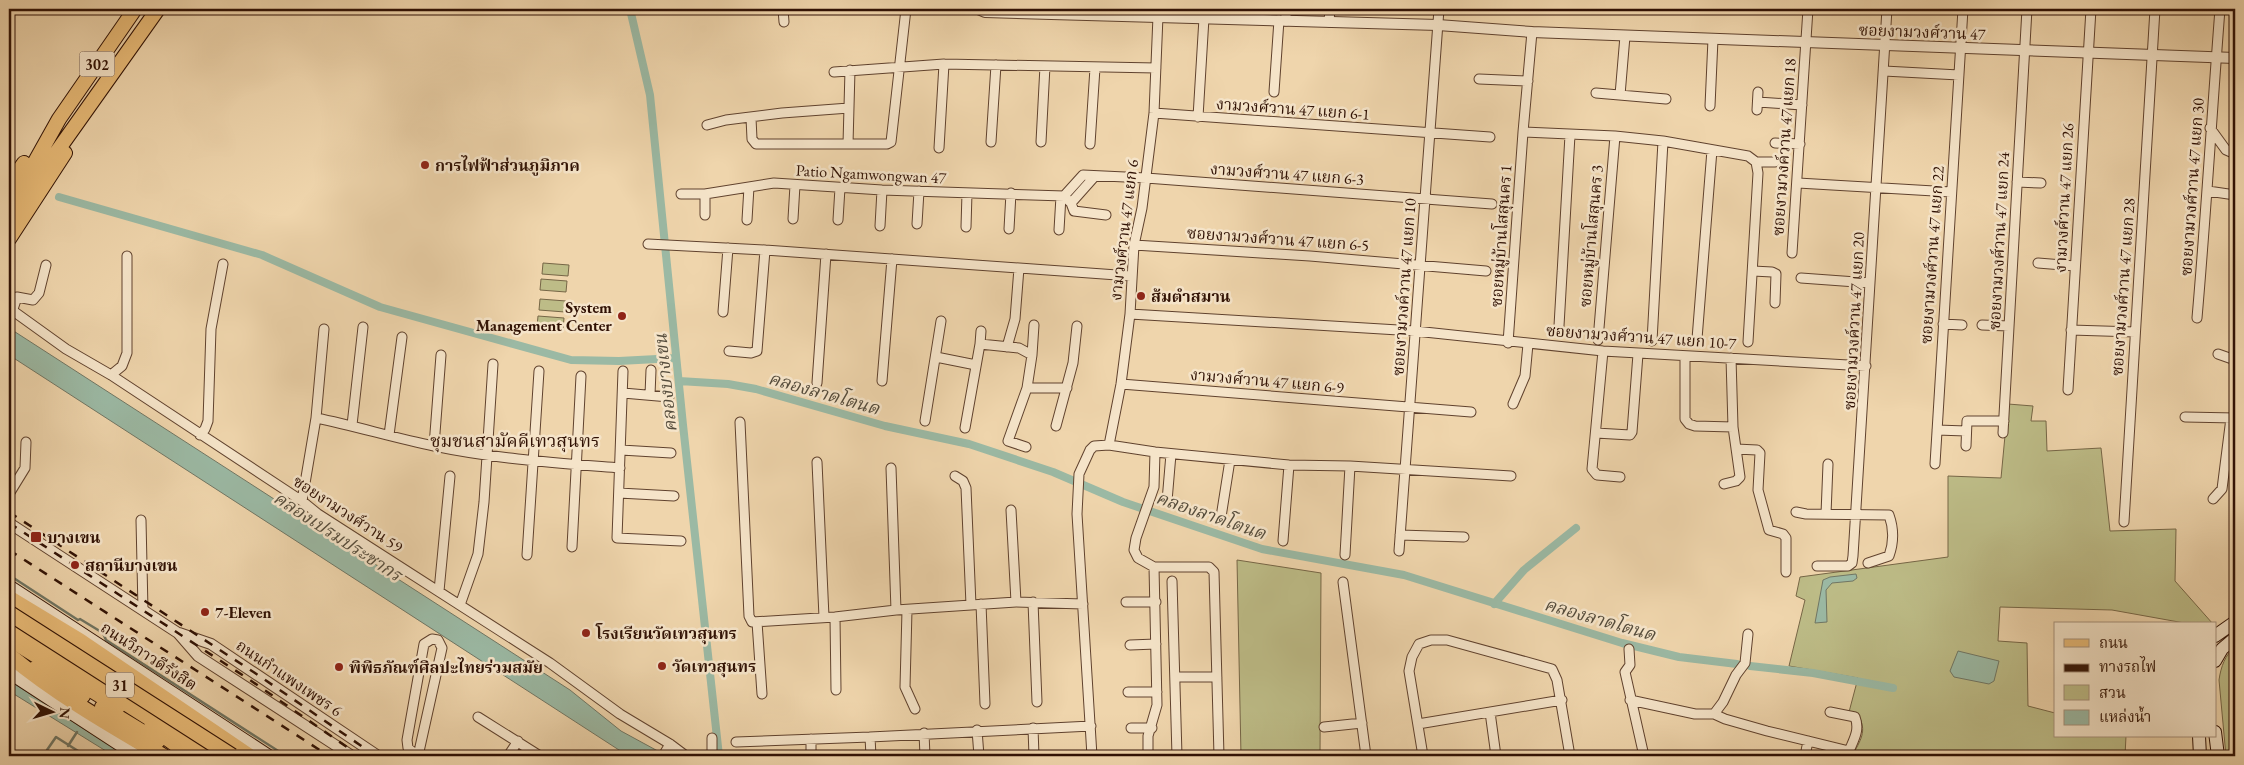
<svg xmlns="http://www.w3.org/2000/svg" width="2244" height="765" viewBox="0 0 2244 765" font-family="'EB Garamond','Noto Serif Thai',serif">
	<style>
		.green { fill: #bdbc87; stroke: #766646 }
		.water { fill: #9bb9a4; stroke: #707664 }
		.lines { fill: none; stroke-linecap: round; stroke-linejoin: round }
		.stream { stroke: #707664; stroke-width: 2.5 }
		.canal { stroke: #9bb9a4; stroke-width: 8 }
		.minor-casing { stroke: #60422e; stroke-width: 11 }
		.tertiary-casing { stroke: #60422e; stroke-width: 12 }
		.secondary-casing { stroke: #301104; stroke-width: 14 }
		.primary-casing { stroke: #301104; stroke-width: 16 }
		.trunk-casing { stroke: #301104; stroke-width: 16 }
		.motorway-casing { stroke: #301104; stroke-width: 17 }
		.minor { stroke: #f5e4c9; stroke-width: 9 }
		.tertiary { stroke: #f5e4c9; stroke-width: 10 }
		.secondary { stroke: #f5e4c9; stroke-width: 12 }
		.primary { stroke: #e8ba76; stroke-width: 14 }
		.trunk { stroke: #e8ba76; stroke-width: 14 }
		.motorway { stroke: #e8ba76; stroke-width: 15 }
		.rail { stroke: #301104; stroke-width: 2.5; stroke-dasharray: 9 9; stroke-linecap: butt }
		.motorway-bridge-casing { stroke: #301104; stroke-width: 17; stroke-linecap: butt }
		.motorway-bridge { stroke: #e8ba76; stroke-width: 15 }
		.poi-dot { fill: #8f2418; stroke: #f5e4c9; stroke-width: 2 }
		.labels { text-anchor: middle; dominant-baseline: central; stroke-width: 5; stroke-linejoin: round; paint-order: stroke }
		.shield { fill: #f5e4c9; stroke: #6b503f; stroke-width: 1 }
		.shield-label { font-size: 15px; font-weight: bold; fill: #301104 }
		.street-label { font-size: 16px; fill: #301104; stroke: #f5e4c9 }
		.poi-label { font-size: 16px; font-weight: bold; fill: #301104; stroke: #f5e4c9; text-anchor: start }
		.water-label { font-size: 18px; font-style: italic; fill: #554c3c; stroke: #f5e4c9 }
		.neighbourhood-label { font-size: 18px; fill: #301104; stroke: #f5e4c9 }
	</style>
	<rect width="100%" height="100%" fill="#efd5ac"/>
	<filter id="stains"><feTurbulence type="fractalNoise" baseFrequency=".004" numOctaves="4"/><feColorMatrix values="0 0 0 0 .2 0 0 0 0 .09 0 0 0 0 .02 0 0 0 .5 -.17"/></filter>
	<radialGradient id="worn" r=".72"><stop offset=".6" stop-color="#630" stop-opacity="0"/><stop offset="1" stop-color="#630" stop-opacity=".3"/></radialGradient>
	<path class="green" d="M543,263L569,265L568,276L542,274Z
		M541,279L567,281L566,292L540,290Z
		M540,299L566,301L565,312L539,310Z
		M538,316L564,318L563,329L537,327Z
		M2008,404L2033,406L2031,421H2046L2047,451L2101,448L2110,531L2176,529L2175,581L2213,624H2190L2112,610L2000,607L1998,641L2027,643L2028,706L2055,713V736H2126L2125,756H1852C1860,741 1868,731 1858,715L1849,712L1858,678L1789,666L1805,600L1796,596L1800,577L1948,557V476L2001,478Z
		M1237,560L1321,573L1320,756H1241Z
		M2235,646V756H2226L2219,680C2221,666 2225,656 2235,646Z"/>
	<path class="water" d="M9,328L570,690L621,731L667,756H629L619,750L9,355Z
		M1856,574L1857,578L1853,581L1832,583L1826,590L1827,622L1815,623L1823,580L1830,577Z
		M1958,651L1999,661L1994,681L1989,684L1954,677L1950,671Z
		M9,679L13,683L126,756H114L9,691Z"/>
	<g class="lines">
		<path class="stream" d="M9,575L78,620L80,619L103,633L106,640L286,756
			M68,746L77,732
			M47,750L56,737L86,756"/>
		<path class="canal" d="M630,9L650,95L683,425L719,756
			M59,197L262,255L380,307L571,360L619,361L676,358
			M679,381L728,384L756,389L885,426L969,444L1053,472L1123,502L1262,549L1404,575L1622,643L1679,657L1737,664
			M1494,604L1524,570L1576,528
			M1750,666L1813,673L1893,688"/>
		<defs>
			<path id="minor" d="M783,9L784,22
				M1237,19L1238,9
				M1286,21V9
				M1329,22L1330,9
				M1532,32L1523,132L1615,136L1663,141L1748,156L1756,162
				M1884,71L1959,75
				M834,72L944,64L1156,68
				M1479,79L1528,81
				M1274,92L1279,20
				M1596,93L1666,99
				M1620,95L1625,36
				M1758,102L1802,105
				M1710,106L1713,39
				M1757,110L1758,92
				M1154,113L1490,137
				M1198,117L1204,18
				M751,118L752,139L756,144H887L891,142L906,9
				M707,125L726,120L782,113L849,108
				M2210,128L2226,150L2235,154
				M991,142L996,65
				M1041,142L1045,66
				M1775,143L1800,144
				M848,144L850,70
				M1090,144L1095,68
				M939,148L944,64
				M1756,162H1775
				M1095,176L1071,203L1064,196L1083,175L1146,178L1492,204
				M2017,182L2041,183
				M1798,183L1951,192
				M2208,191L2235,195
				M681,194H705L774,183L882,190L1064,196
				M1071,203L1074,211L1106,215
				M705,215V194
				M793,219L795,185
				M747,220L749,187
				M838,220L840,188
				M917,224L919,191
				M880,226L882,190
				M966,227L967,193
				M1009,229L1011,193
				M1059,230L1061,196
				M648,244L765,250L1131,276
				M1134,245L1310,256L1486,271
				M1792,253L1808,9
				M2038,263L2075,266
				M1753,271L1772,272L1776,274L1775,303
				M1801,278L1870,283
				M9,308L66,349L111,375L302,501L318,514L550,663L620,714L670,744L686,756
				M12,312L17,297L33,300L39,293L46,265
				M723,312L728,248
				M1130,314L1415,331L1603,351L1866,366
				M2197,318C2206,215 2212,112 2220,9
				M1943,324L1962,325
				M1982,325L2009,326
				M1559,326L1570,135
				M2071,330L2135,332
				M1697,339L1712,150
				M1598,340L1615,136
				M1652,341L1663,141
				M1748,342L1758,173L1756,162
				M1508,343L1523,132
				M980,344L981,331
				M1007,347L1015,319L1019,268
				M729,351L751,353L757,351L765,250
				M1603,351L1592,469L1597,475L1620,477
				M2218,354L2235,360
				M1032,355L1034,325
				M936,357L976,365
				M1685,357V419L1689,424L1695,426L1733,427L1731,358
				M623,371L617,538L681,541
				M111,375L122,366L127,353V256
				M882,381L892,259
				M817,383L826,254
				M1121,384L1471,412
				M1027,388H1067
				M2068,390L2091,9
				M623,393L669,397
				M650,395L651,370
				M1513,404L1525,376L1528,344
				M2185,417L2235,418
				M316,418C356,426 394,438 434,446C496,459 558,463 620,468
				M925,421L941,321
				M740,422L749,616L752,622L835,617L896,610L1016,602L1083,604
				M352,425L363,327
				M1056,426L1073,363L1077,326
				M965,428L980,344L1019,348L1032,355L1027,388L1008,441L1026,447
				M1937,430L1966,431
				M1596,433L1630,435L1632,432L1638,354
				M2003,433L2027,9
				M200,435L205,429L208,421L211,329L223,264
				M389,435L402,337
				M1109,445L1121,384L1130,314L1134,245L1142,208L1154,113L1158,16
				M434,446L441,355
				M1966,446L1967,421H2004
				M1736,449L1757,450L1760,453L1758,490L1769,530L1783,534L1786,538V572
				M621,450L671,453
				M817,462L824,617
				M1935,464L1963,9
				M891,468L896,610
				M955,476L963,481L966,488L971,605
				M1724,484L1736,481L1740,477L1733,427
				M619,493L674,496
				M9,494L25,468L26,442
				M2213,499L2222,489L2231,418
				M302,501L316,418L324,329
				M1167,501L1171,454
				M1011,510L1016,602
				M1796,512L1806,514L1889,515C1894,529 1894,542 1889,556L1868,563
				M1826,514L1828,464
				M1221,517L1230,460
				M141,520L143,610
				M2124,522L2155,9
				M1400,535L1464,537
				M1283,541L1289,465
				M572,547L581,376
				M1399,551L1439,9
				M527,555L539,371
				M1345,555L1350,466
				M1817,566H1848L1852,563L1853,556L1887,9
				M1154,567H1209L1214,572L1219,756
				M1172,581L1177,756
				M1343,582L1366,756
				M439,591L450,476
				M1033,602L1037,702
				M1126,602H1156
				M981,604L985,704
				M460,605L478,554L484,502L493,364
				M907,610L905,687L915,709
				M835,617L836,690
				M757,622L762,694
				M432,639L438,640L442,648L418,756L408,748L407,740L424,644Z
				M1130,645L1156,644
				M1629,649L1630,665L1625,672L1644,756
				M1175,677H1217
				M1128,692H1157
				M1630,700L1695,714H1714L1725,719L1767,731L1849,751C1854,739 1860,730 1855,717L1830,712
				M1490,712L1496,756
				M1714,714L1723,702L1736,675L1745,663L1748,634
				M478,717L540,756
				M1418,724L1562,700
				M1324,727L1362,723
				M1033,728L1034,756
				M1131,728H1152
				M977,730L979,756
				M924,733L925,756
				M870,737L871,756
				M811,739V756
				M736,742L870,737L1091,726
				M508,756L518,741
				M663,756L670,744
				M712,756V738
				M1092,756L1077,514L1079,474L1090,450L1094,446L1109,445L1155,452L1289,465L1350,466L1511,476
				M1148,756V736L1157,705L1154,567L1138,558L1134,550L1136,538L1154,487L1155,452
				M1423,756L1409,671L1412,657L1419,644L1431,640H1447L1552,669L1557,680L1570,756
				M1805,756L1808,741"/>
			<path id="tertiary" d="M978,9L985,12L1438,25L1532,32L2235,58
				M9,523L178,633L198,656L352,756
				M179,633L211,644L378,756"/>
			<path id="secondary" d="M9,586L269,756
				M2215,636L2235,622
				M2215,661L2222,649L2235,638
				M9,670L19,679L137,756
				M2215,732L2218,756
				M2199,736L2200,756"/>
			<path id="primary" d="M9,185L24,163
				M9,202L31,169L59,119L135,9
				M9,219L158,9
				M9,239L65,153"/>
			<path id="trunk" d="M9,639L118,707
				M35,668L83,696
				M102,707L158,741
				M151,727L191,756"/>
			<path id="motorway" d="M9,598L80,641L249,756
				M9,629L209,756
				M9,655C56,694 110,725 163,756"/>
		</defs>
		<use href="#minor" class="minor-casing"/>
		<use href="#tertiary" class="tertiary-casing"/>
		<use href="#secondary" class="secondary-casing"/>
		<use href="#primary" class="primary-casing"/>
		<use href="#trunk" class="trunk-casing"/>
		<use href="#motorway" class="motorway-casing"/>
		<use href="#minor" class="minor"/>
		<use href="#tertiary" class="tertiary"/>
		<use href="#secondary" class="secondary"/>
		<use href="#primary" class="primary"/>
		<use href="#trunk" class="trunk"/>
		<use href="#motorway" class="motorway"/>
		<path class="rail" d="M9,512L255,673L376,756
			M9,523L250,680L360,756
			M9,550L329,756"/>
		<defs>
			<path id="motorway-bridge" d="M9,613L232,756"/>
		</defs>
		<use href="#motorway-bridge" class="motorway-bridge-casing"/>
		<use href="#motorway-bridge" class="motorway-bridge"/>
	</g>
	<g class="poi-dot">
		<circle cx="425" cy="165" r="5"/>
		<circle cx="1141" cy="296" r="5"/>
		<circle cx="622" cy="316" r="5"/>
		<rect x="30" y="531" width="12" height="12" rx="2.5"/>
		<circle cx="75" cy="565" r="5"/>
		<circle cx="205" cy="612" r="5"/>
		<circle cx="586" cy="633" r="5"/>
		<circle cx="662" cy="666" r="5"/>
		<circle cx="339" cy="667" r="5"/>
	</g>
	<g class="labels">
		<g class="shield">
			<rect x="79.5" y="51.5" width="35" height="25" rx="4"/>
			<rect x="106" y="672.5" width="28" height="25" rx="4"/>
		</g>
		<g class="shield-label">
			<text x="97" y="64">302</text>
			<text x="120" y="685">31</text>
		</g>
		<g class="street-label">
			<text transform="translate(1922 32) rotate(2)">ซอยงามวงศ์วาน 47</text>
			<text transform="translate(1293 109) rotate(4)">งามวงศ์วาน 47 แยก 6-1</text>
			<text transform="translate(1784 147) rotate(-86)">ซอยงามวงค์วาน 47 แยก 18</text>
			<text transform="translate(871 174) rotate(3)">Patio Ngamwongwan 47</text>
			<text transform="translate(1287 174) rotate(4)">งามวงศ์วาน 47 แยก 6-3</text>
			<text transform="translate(2192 187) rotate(-86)">ซอยงามวงศ์วาน 47 แยก 30</text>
			<text transform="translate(2064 198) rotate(-87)">งามวงศ์วาน 47 แยก 26</text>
			<text transform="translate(1124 230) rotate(-83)">งามวงศ์วาน 47 แยก 6</text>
			<text transform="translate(1501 236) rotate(-86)">ซอยหมู่บ้านโสสุนคร 1</text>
			<text transform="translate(1591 236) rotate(-85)">ซอยหมู่บ้านโสสุนคร 3</text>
			<text transform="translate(1278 239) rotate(4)">ซอยงามวงศ์วาน 47 แยก 6-5</text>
			<text transform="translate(1999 241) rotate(-87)">ซอยงามวงศ์วาน 47 แยก 24</text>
			<text transform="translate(1932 255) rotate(-86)">ซอยงามวงศ์วาน 47 แยก 22</text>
			<text transform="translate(1404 287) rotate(-86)">ซอยงามวงค์วาน 47 แยก 10</text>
			<text transform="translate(2123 287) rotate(-86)">ซอยงามวงศ์วาน 47 แยก 28</text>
			<text transform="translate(1854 321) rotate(-87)">ซอยงามวงค์วาน 47 แยก 20</text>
			<text transform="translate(1641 337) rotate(4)">ซอยงามวงศ์วาน 47 แยก 10-7</text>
			<text transform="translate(1267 381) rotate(5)">งามวงศ์วาน 47 แยก 6-9</text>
			<text transform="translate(348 514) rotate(33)">ซอยงามวงศ์วาน 59</text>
			<text transform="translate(149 656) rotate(33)">ถนนวิภาวดีรังสิต</text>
			<text transform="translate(289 678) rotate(34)">ถนนกำแพงเพชร 6</text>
		</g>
		<g class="poi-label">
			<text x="435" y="165">การไฟฟ้าส่วนภูมิภาค</text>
			<text x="1151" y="296">ส้มตำสมาน</text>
			<text x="612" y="307" text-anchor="end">System<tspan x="612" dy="18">Management Center</tspan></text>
			<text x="47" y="537">บางเขน</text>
			<text x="85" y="565">สถานีบางเขน</text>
			<text x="215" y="612">7-Eleven</text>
			<text x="596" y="633">โรงเรียนวัดเทวสุนทร</text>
			<text x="672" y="666">วัดเทวสุนทร</text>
			<text x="349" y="667">พิพิธภัณฑ์ศิลปะไทยร่วมสมัย</text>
		</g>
		<g class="water-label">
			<text transform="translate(665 383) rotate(-96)">คลองบางเขน</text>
			<text transform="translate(824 393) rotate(16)">คลองลาดโตนด</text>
			<text transform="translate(1211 515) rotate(19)">คลองลาดโตนด</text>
			<text transform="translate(338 536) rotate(33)">คลองเปรมประชากร</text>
			<text transform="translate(1600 619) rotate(16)">คลองลาดโตนด</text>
		</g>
		<g class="neighbourhood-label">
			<text x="515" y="440">ชุมชนสามัคคีเทวสุนทร</text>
		</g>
	</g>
	<rect width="2244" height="765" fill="none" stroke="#efd5ac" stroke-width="30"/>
	<rect x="10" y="10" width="2224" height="745" fill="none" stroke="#301104" stroke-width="2.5"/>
	<rect x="15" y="15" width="2214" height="735" fill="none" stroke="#301104"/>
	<rect x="2054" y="622" width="162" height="115" fill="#f5e4c9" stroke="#a6907a"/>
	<rect x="2064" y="639" width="25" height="8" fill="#e8ba76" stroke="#a6907a"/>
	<text x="2099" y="648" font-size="15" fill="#301104">ถนน</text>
	<rect x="2064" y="664" width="25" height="8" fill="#301104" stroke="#a6907a"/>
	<text x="2099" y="672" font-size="15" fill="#301104">ทางรถไฟ</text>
	<rect x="2064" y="685" width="25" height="15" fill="#bdbc87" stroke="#a6907a"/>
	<text x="2099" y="698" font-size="15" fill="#301104">สวน</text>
	<rect x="2064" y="710" width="25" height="15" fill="#9bb9a4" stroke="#a6907a"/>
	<text x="2099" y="722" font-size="15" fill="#301104">แหล่งน้ำ</text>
	<g transform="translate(52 712) rotate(95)" stroke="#f5e4c9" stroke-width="4" paint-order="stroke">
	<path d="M0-4L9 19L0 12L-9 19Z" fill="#301104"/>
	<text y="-8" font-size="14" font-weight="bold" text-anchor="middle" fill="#301104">N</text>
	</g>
	<rect width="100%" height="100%" filter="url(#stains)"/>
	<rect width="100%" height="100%" fill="url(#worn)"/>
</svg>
